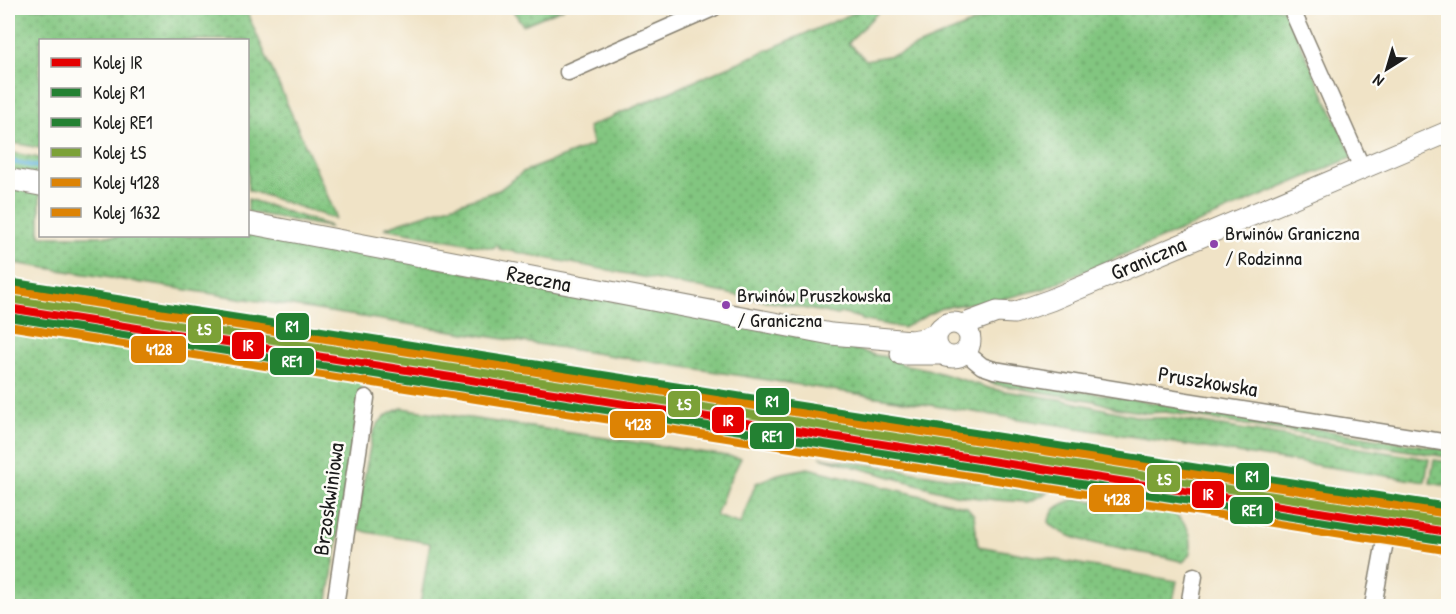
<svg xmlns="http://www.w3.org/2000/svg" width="1456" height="614" viewBox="0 0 1456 614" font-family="'Patrick Hand',sans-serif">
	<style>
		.grass { fill: url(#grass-dots); stroke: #4f714e; stroke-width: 1.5 }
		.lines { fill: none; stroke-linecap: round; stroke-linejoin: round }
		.stream { stroke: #62b2dc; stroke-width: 5 }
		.minor-casing { stroke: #868071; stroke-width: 19 }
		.tertiary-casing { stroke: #868071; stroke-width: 23 }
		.minor { stroke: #fff; stroke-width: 16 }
		.tertiary { stroke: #fff; stroke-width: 21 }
		.rail-1-casing { stroke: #fdfcf7; stroke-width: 12 }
		.rail-2-casing { stroke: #fdfcf7; stroke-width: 12 }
		.rail-3-casing { stroke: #fdfcf7; stroke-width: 12 }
		.rail-4-casing { stroke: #fdfcf7; stroke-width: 12 }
		.rail-5-casing { stroke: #fdfcf7; stroke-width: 12 }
		.rail-6-casing { stroke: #fdfcf7; stroke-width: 12 }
		.rail-1 { stroke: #e50000; stroke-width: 8 }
		.rail-2 { stroke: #238132; stroke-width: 8 }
		.rail-3 { stroke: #238132; stroke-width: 8 }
		.rail-4 { stroke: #7ca137; stroke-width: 8 }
		.rail-5 { stroke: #dd8304; stroke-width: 8 }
		.rail-6 { stroke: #dd8304; stroke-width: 8 }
		.bus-dot { fill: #8e44ad; stroke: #fdfcf7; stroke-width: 2 }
		.labels { text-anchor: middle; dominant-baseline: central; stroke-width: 5; stroke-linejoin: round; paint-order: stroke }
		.bus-label { font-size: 20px; fill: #1c1c1c; stroke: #fdfcf7; text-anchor: start }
		.street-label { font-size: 22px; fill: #1c1c1c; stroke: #fdfcf7 }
		.line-badge { stroke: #fdfcf7; stroke-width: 2 }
		.badge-label { font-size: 16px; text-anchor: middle; font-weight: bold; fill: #fff }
	</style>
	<defs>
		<pattern id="grass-dots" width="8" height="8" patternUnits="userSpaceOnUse" patternTransform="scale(1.5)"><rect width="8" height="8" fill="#82c680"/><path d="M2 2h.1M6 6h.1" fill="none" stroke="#6aa068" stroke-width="1.8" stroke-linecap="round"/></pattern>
	</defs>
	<rect width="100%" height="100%" fill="#fdfcf7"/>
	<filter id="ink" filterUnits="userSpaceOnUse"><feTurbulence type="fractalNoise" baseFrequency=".0167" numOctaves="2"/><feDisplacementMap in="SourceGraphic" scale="12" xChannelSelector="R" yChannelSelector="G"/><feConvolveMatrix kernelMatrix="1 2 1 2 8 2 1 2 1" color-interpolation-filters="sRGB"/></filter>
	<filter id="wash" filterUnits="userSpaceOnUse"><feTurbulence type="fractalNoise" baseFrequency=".008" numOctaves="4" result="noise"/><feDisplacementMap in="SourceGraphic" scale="24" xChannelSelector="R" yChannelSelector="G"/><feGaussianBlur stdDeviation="1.35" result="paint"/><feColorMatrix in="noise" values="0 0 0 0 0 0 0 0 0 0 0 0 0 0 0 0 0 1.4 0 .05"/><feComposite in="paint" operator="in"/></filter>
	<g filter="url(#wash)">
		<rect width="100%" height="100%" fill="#f0e3c6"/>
		<path class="grass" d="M8,8H245L335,213V219L248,190V40H40V148L8,142Z
			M511,8H564L523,25Z
			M865,8H882L848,43L866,60L898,54L1009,8H1284L1353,157L1043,289L990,302L972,303L941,308L903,328L862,320L861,318L840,313L838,315L499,249V245L492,248L384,228L499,190L523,172L593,145L588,127Z
			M8,152L40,158V175L8,169Z
			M8,187L40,193V236H248V231L830,342L875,355L900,359L901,364L927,369L992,389L1059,399L1144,418H1170L1429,459L1425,482L8,262Z
			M248,199L327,225L329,227L248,212Z
			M8,318L364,373L327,606H151L104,600L103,606H8Z
			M988,376L1448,450V457L1165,412L1146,413L1116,408L1094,401L993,384L988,381Z
			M402,408L741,458L727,486L716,516L740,524L756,483L778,474L808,468L967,507L974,515L978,546L1177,581L1172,606H420L430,543L367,532L355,528L372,436C378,420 386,414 402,408Z
			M820,457L1048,493L1028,502L996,500L955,495Z
			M1434,460L1448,462V486L1430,483Z
			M1076,499L1166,509C1181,518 1191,526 1191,545C1191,553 1189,557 1183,562C1152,551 1068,547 1049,522C1050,507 1064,503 1076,499Z"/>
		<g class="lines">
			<path class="stream" d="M8,161L40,167"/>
		</g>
	</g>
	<g filter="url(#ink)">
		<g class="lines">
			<defs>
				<path id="minor" d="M1291,8L1362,168
					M568,72L713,8
					M965,352L982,366L994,370L1448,443
					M335,606L366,398
					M1189,606L1194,576
					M1373,606L1386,536"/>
				<path id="tertiary" d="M8,179L40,185
					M248,223L831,334L911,341L924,339L936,334
					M936 340a17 17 0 1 1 34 0a17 17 0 1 1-34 0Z
					M962,325L997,312L1014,313L1051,300L1448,132
					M901,354H942"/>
			</defs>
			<use href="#minor" class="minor-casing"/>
			<use href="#tertiary" class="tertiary-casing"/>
			<use href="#minor" class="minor"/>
			<use href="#tertiary" class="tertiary"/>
			<defs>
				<path id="rail-1" d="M8,308L1448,532"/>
				<path id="rail-2" d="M8,282L1448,507"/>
				<path id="rail-3" d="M8,317L1447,541"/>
				<path id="rail-4" d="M9,299L1448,523"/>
				<path id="rail-5" d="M8,326L1445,550"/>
				<path id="rail-6" d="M11,290L1448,514"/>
			</defs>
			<use href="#rail-1" class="rail-1-casing"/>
			<use href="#rail-2" class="rail-2-casing"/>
			<use href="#rail-3" class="rail-3-casing"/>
			<use href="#rail-4" class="rail-4-casing"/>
			<use href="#rail-5" class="rail-5-casing"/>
			<use href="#rail-6" class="rail-6-casing"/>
			<use href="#rail-1" class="rail-1"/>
			<use href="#rail-2" class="rail-2"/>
			<use href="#rail-3" class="rail-3"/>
			<use href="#rail-4" class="rail-4"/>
			<use href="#rail-5" class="rail-5"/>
			<use href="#rail-6" class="rail-6"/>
		</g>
	</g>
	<g class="bus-dot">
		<circle cx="1214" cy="244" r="5"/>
		<circle cx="726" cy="305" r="5"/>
	</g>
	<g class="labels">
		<g class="bus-label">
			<text x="1225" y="232">Brwinów Graniczna<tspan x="1225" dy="25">/ Rodzinna</tspan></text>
			<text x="737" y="294">Brwinów Pruszkowska<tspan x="737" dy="25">/ Graniczna</tspan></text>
		</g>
		<g class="street-label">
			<text transform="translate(1148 258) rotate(-23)">Graniczna</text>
			<text transform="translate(539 278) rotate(11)">Rzeczna</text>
			<text transform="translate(1208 381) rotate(9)">Pruszkowska</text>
			<text transform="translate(328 499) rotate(-82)">Brzoskwiniowa</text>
		</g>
	</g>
	<g class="line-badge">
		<rect x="275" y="312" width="35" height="29" rx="6" fill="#238132"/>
		<rect x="187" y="315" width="35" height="29" rx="6" fill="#7ca137"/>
		<rect x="231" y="331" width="34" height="29" rx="6" fill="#e50000"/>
		<rect x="130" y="335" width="57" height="29" rx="6" fill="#dd8304"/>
		<rect x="269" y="347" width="46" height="29" rx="6" fill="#238132"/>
		<rect x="755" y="387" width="35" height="29" rx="6" fill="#238132"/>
		<rect x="667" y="390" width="34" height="28" rx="6" fill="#7ca137"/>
		<rect x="711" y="406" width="34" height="28" rx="6" fill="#e50000"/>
		<rect x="609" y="410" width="57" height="29" rx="6" fill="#dd8304"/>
		<rect x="749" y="422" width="46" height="28" rx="6" fill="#238132"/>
		<rect x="1235" y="462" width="35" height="29" rx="6" fill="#238132"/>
		<rect x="1146" y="464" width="35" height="29" rx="6" fill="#7ca137"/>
		<rect x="1191" y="480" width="34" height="29" rx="6" fill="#e50000"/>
		<rect x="1088" y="484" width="57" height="29" rx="6" fill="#dd8304"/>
		<rect x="1229" y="496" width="45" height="29" rx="6" fill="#238132"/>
	</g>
	<g class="badge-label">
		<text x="292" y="332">R1</text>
		<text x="204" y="335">ŁS</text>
		<text x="248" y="351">IR</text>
		<text x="159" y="355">4128</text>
		<text x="292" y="367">RE1</text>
		<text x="772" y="407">R1</text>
		<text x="684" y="410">ŁS</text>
		<text x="728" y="426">IR</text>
		<text x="638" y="430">4128</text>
		<text x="772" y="442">RE1</text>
		<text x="1252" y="482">R1</text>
		<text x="1164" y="485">ŁS</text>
		<text x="1208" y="500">IR</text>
		<text x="1117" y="505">4128</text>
		<text x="1252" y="516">RE1</text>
	</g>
	<rect width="1456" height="614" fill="none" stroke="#fdfcf7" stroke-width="30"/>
	<rect x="39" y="39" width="210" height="198" fill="#fdfcf7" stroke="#a3a29f" stroke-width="1.5"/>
	<rect x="51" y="58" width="30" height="9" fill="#e50000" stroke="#a3a29f" stroke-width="1.5"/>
	<text x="93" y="69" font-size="18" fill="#1c1c1c">Kolej IR</text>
	<rect x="51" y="88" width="30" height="9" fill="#238132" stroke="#a3a29f" stroke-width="1.5"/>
	<text x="93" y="99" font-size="18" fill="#1c1c1c">Kolej R1</text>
	<rect x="51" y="118" width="30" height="9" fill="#238132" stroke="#a3a29f" stroke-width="1.5"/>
	<text x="93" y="129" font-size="18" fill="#1c1c1c">Kolej RE1</text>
	<rect x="51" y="148" width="30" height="9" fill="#7ca137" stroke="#a3a29f" stroke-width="1.5"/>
	<text x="93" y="159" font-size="18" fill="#1c1c1c">Kolej ŁS</text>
	<rect x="51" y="178" width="30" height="9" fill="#dd8304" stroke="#a3a29f" stroke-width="1.5"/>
	<text x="93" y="189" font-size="18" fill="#1c1c1c">Kolej 4128</text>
	<rect x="51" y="208" width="30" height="9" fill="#dd8304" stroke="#a3a29f" stroke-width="1.5"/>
	<text x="93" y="219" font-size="18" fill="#1c1c1c">Kolej 1632</text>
	<g transform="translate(1387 69) rotate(217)" stroke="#fdfcf7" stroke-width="4.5" paint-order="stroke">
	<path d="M0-4.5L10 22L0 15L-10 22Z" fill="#1c1c1c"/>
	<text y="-9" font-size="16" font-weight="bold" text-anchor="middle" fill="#1c1c1c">N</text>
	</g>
</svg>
